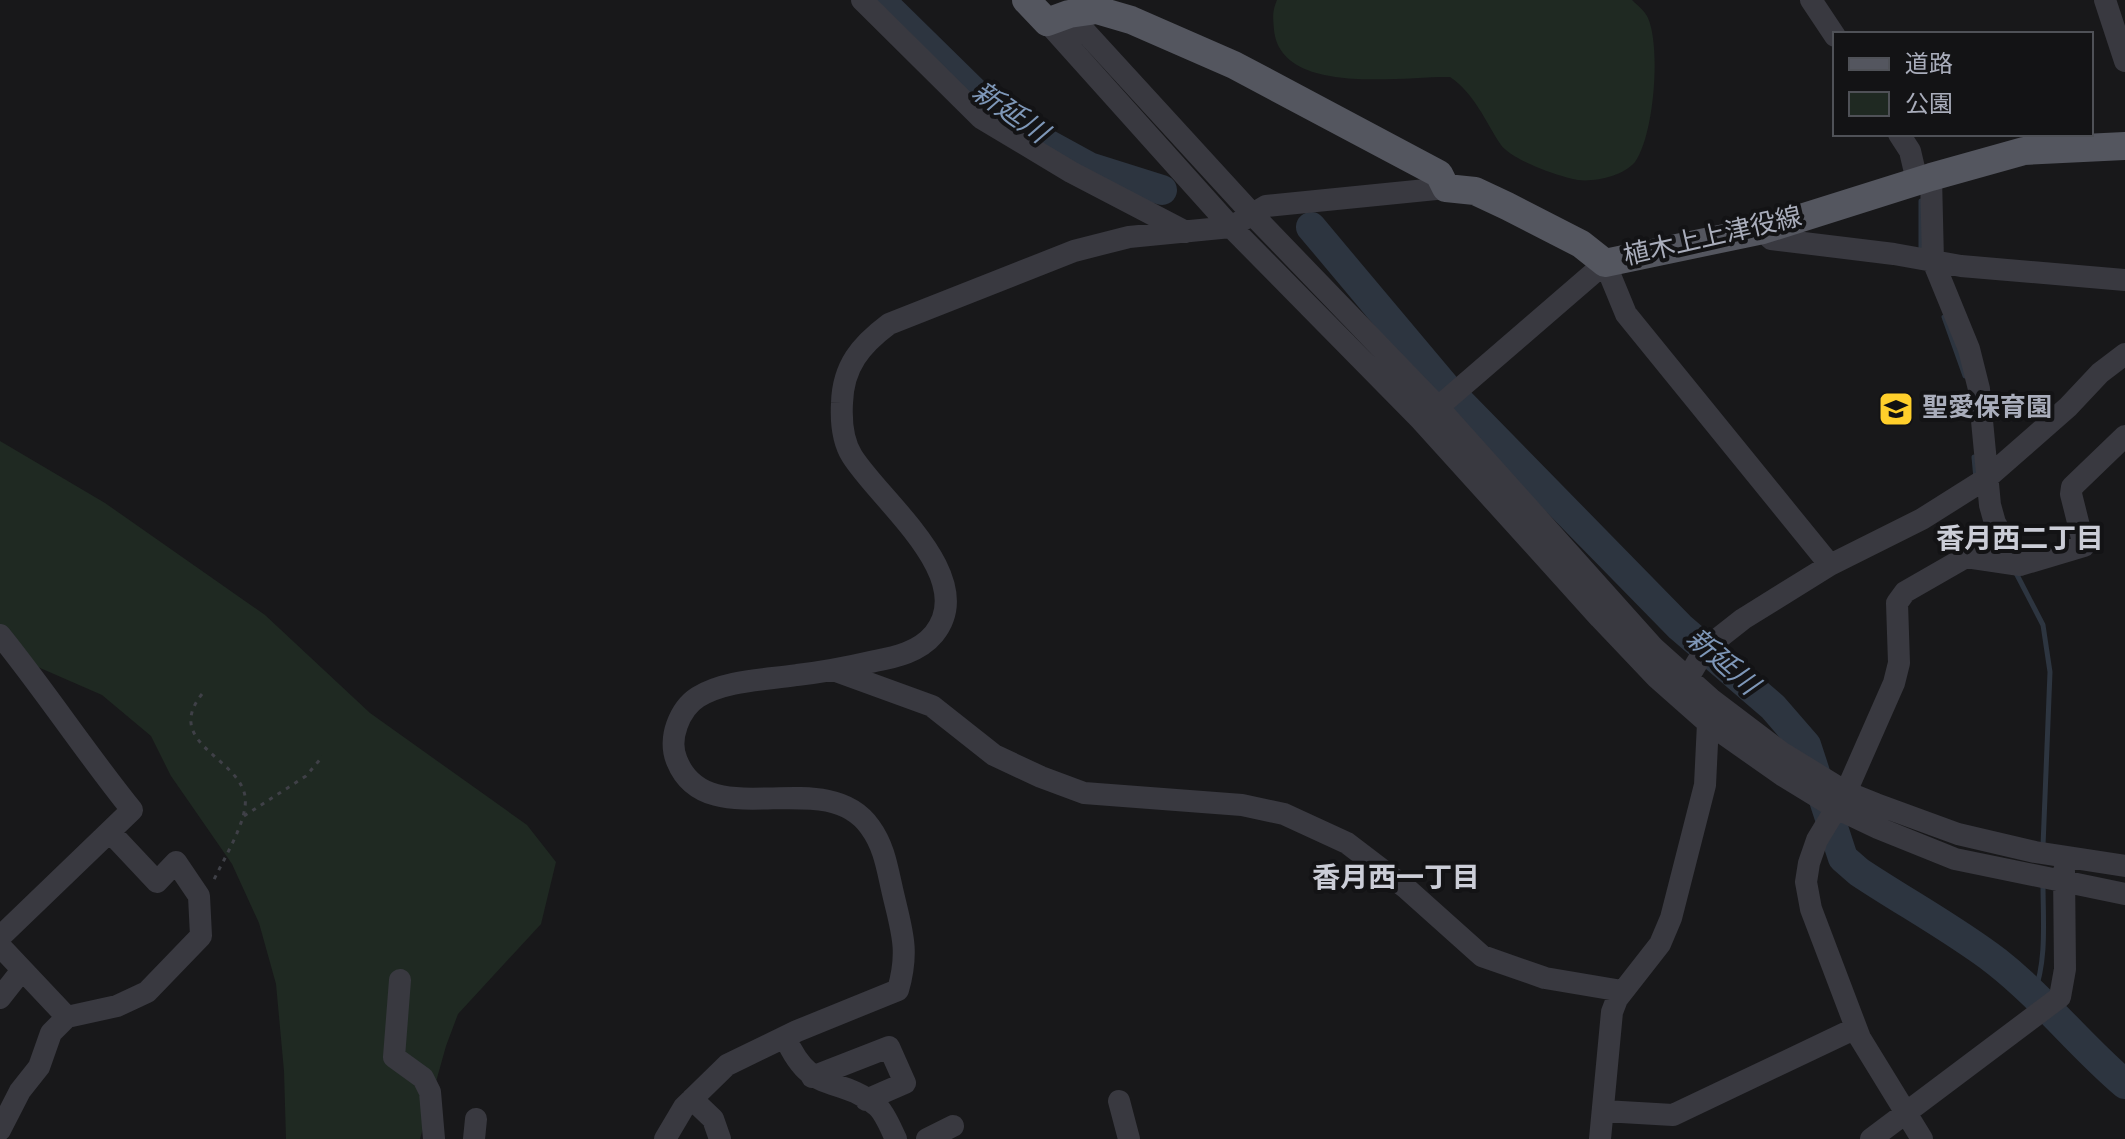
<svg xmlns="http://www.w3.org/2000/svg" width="2125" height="1139" viewBox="0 0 2125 1139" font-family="Overpass,'Noto Sans JP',sans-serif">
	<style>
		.green { fill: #1f2922 }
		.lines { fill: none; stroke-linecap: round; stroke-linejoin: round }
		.stream { stroke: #2d3540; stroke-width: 5 }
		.river { stroke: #2d3540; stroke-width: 30 }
		.path { stroke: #3f4047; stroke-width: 3; stroke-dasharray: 4 6; stroke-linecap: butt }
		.minor { stroke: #393940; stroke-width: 22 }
		.major { stroke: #54565f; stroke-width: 28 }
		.labels { text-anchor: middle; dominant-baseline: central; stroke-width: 8; stroke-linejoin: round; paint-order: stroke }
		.street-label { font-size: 26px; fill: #a9adbb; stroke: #131315 }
		.poi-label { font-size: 26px; font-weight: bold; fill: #a9adbb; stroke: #131315; text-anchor: start }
		.water-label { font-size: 28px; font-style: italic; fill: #7e97b8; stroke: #131315 }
		.neighbourhood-label { font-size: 28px; font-weight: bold; fill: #cbcdd7; stroke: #131315 }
	</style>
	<rect width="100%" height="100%" fill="#18181a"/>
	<path class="green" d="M1277,0H1632C1637,5 1645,11 1648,18C1661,48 1654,136 1635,162C1623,176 1596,182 1578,180C1559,177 1512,160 1501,145C1485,121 1475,94 1450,77C1403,76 1281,97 1274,30C1273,17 1272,12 1277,0Z
		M0,441L105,503L265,615L370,713L527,825L556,862L541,924L458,1014L446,1046L420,1139H286L284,1071L276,984L259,923L232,864L171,776L151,736L102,695L31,664L0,646Z"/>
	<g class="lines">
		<path class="stream" d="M1921,251V201
			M1944,317L1965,376
			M1974,457L1976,479
			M2015,571L2043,625L2050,672L2043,846
			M2034,994C2047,960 2043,920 2043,884"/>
		<path class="river" d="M880,0L990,108L1036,138L1089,167L1162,190
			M1311,227L1447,389L1680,627L1773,707L1806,745L1843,858L1859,872C1904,902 1954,929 1997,962C2044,999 2080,1046 2125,1084"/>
		<path class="path" d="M202,694C163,743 238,757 245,796C249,820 222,861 212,884
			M244,816L306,776L323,756"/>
		<path class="minor" d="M862,0L981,118L1071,172L1186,232
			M1811,0L1835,36
			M2105,0L2125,61
			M1069,14L1254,216L1438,407L1654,648L1711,699L1781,752L1846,792L1876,804L1958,834L2035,852L2125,866
			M1047,22L1231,227L1421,420L1600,618L1656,677L1708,723L1782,775L1836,808L1878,828L1955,859L2125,894
			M1899,134L1910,151L1917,181
			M1931,177L1933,261L1969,349L1979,389L1990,505L1995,523L2020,565
			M1763,230L1771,239L1894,254L1961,266L2125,280
			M1429,415L1605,263L1626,314L1830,565
			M0,635C46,692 86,753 132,810L0,937
			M833,670L932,706L994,755L1041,777L1084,793L1242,805L1284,814L1347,843L1406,888L1482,956L1545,978L1622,991
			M1680,691L1698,661L1715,641L1743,619L1830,565L1922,519L1987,478L2068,407L2100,373L2125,354
			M0,946L67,1017
			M400,980L394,1057L423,1078L430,1092L434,1139
			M0,998L22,970
			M785,1037C812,1098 837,1073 877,1106C885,1113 891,1129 896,1139
			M812,1077L889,1047L905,1083L866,1100
			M692,1099L713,1119L720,1139
			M1119,1101L1129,1139
			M1604,1111L1673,1115L1856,1028
			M0,1130L20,1091L39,1067L51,1033L67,1017L117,1006L147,992L201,936L199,896L176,862L157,882L110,832
			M474,1139L476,1119
			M665,1139L684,1107L727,1065L797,1031L898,990C910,949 901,929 892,889C887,867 884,846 870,827C825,763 708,837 677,761C672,750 673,736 677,725C681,714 687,704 698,697C726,680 765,680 797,675C824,672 849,667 875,661C896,657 919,652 934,634C980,577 880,501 852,456C842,440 841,421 842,403C843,366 861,345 889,324L1074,251L1129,237L1231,227L1266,206L1446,188
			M927,1139L953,1126
			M1600,1139L1612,1012L1617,999L1660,944L1671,918L1705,785L1708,723
			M1871,1139L2060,997L2065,969L2064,871
			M1922,1139L1860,1038L1811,909L1806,882L1809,863L1817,840L1846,792L1894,683L1899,663L1897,603L1905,592L1966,557L2020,565L2084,546L2071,494L2072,487L2125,436"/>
		<path class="major" d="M1026,0L1047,22L1069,14L1097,10L1131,20L1234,65L1439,174L1446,188L1475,191L1507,206L1581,244L1605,263L1763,230L1931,177L2024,151L2125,146"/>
	</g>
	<defs>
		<symbol id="school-square" viewBox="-11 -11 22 22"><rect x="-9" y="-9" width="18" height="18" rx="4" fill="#ffcf2b" stroke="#131315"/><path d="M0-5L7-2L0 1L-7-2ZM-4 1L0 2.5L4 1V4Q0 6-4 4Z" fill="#111"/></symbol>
	</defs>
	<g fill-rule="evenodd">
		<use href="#school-square" x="1876" y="389" width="40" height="40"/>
	</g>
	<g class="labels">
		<g class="street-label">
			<text transform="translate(1713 238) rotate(-13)">植木上上津役線</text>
		</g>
		<g class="poi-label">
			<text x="1922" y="409">聖愛保育園</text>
		</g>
		<g class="water-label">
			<text transform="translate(1009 114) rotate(35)">新延川</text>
			<text transform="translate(1721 663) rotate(41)">新延川</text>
		</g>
		<g class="neighbourhood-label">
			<text x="2020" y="541">香月西二丁目</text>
			<text x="1396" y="880">香月西一丁目</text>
		</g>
	</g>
	<rect x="1833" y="32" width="260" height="104" fill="#131315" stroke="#4f5157" stroke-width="2"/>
	<rect x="1849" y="58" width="40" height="12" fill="#54565f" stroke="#4f5157" stroke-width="2"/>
	<text x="1905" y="72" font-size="24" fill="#a9adbb">道路</text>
	<rect x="1849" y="92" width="40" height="24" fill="#1f2922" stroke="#4f5157" stroke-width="2"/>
	<text x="1905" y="112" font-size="24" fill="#a9adbb">公園</text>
</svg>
